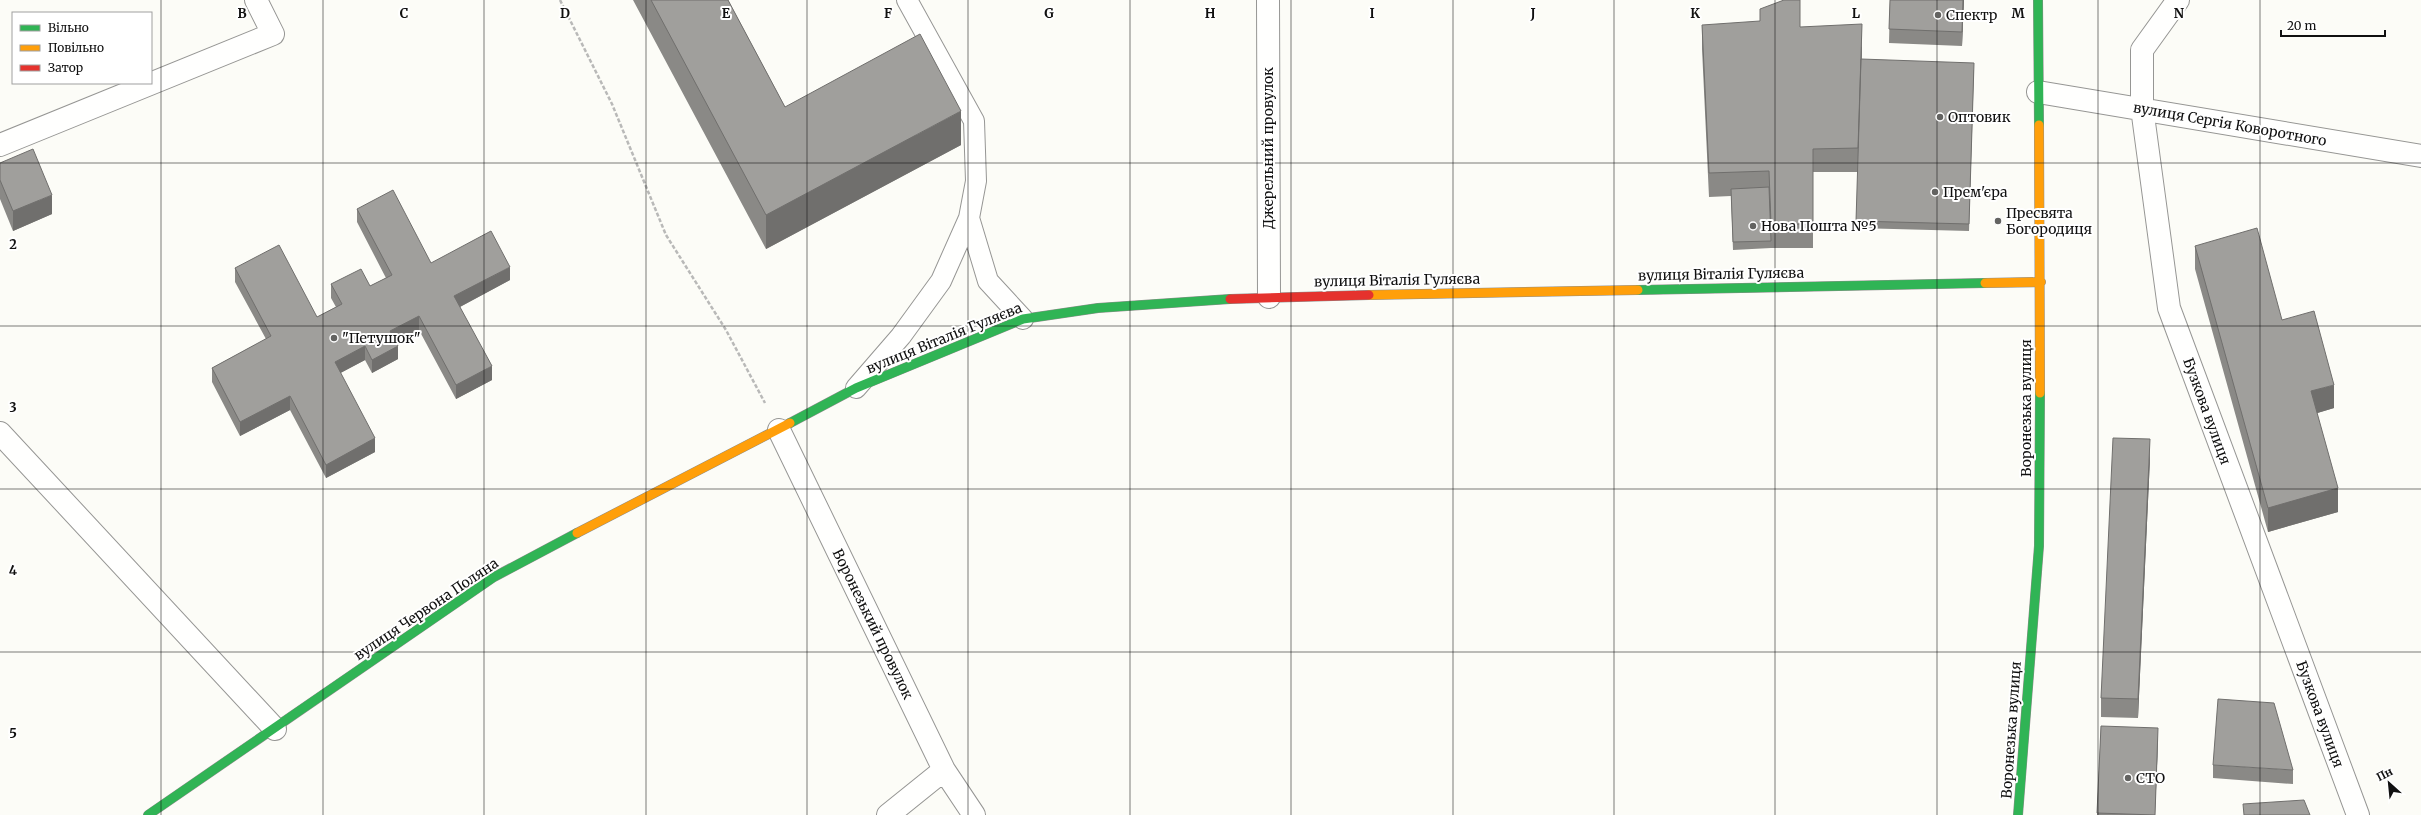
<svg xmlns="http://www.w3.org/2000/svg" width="2421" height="815" viewBox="0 0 2421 815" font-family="Merriweather,serif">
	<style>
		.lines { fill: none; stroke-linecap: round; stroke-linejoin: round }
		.lane-casing { stroke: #969694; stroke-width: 22 }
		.street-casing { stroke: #969694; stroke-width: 24 }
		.fast-casing { stroke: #8d8d8b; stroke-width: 10 }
		.slow-casing { stroke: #8d8d8b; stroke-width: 10 }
		.jam-casing { stroke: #8d8d8b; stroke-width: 10 }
		.path { stroke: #b9b9b8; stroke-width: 2.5; stroke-dasharray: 4 2; stroke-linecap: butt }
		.lane { stroke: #fffffe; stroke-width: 20 }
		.street { stroke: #fffffe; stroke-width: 22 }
		.fast { stroke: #30b455; stroke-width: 9 }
		.slow { stroke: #ff9f0a; stroke-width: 9 }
		.jam { stroke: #e5322d; stroke-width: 9 }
		.wall { fill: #8a8986 }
		.shaded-wall { fill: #706f6d }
		.building { fill: #a09f9c; stroke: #706f6d }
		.grid { fill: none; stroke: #101010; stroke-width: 1; stroke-opacity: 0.55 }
		.poi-dot { fill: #636361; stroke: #fff; stroke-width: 1.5 }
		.labels { text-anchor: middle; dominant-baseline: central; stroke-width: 4; stroke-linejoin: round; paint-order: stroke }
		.poi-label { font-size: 14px; fill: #101010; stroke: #fff; text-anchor: start }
		.street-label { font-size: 14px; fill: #101010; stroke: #fff }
		.grid-label { font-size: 13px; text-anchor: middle; font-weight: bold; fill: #101010; stroke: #fff; stroke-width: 4; stroke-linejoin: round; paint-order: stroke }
	</style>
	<rect width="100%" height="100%" fill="#fcfcf7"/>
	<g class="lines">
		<defs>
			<path id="lane" d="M907,0L974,121L976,181L969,218L988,281L1023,319
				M856,388L901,336L941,281L969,218"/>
			<path id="street" d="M1268,0L1269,297
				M2178,0L2142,50V108L2169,308L2358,815
				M2038,92L2421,156
				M0,145L273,34L256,0
				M779,430L944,770L974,815
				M0,433L275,729
				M888,815L944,770"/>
			<path id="fast" d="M2038,0L2039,125
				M1638,290L1985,283
				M790,423L856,388L1023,319L1098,308L1230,299
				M148,815L494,577L577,533
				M2018,815L2039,546L2040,393"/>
			<path id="slow" d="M2039,125L2040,393
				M1985,283L2041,282
				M1369,295L1638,290
				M577,533L790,423"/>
			<path id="jam" d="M1230,299L1369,295"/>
		</defs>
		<use href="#lane" class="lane-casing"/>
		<use href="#street" class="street-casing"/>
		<use href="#fast" class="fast-casing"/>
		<use href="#slow" class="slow-casing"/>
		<use href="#jam" class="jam-casing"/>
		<path class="path" d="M560,0L612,104L666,235L726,330L765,403"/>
		<use href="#lane" class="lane"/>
		<use href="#street" class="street"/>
		<use href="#fast" class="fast"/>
		<use href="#slow" class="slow"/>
		<use href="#jam" class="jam"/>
	</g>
	<path class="wall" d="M633,0H728L785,107L961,145L766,249Z
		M1890,0H1964L1962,46L1889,43Z
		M1702,25L1800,27L1862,47L1860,95L1974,70L1969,231L1856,228L1858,172H1813V248H1771L1733,250L1731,196L1709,197L1702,49Z
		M0,163L52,214L13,231L0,199Z
		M357,209L431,263L510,280L460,307L492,380L456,399L419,330L396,342L398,359L372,373L365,360L340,373L375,452L326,478L290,410L240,436L212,382V368L266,339L235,282V268L317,317L336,307L331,298V284L370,286L386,278L357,222Z
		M2195,246L2282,320L2334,408L2317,413L2338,512L2268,532L2195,269Z
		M2150,458L2138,718L2101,717V698Z
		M2101,726L2158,741L2155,815H2097Z
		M2213,765L2293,770V784L2213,778Z"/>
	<path class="shaded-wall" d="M1963,0H1964L1962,46V32Z
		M1862,24V47L1858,172V148Z
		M961,111V145L766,249V215Z
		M52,195V214L13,231V211Z
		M510,267V280L454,310V296Z
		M419,316V330L390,345V331Z
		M365,346V360L335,376V362Z
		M398,346V359L372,373V360Z
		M492,366V380L456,399V385Z
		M2334,385V408L2311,415V391Z
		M290,396V410L240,436V422Z
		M375,438V452L326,478V465Z
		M2150,439V458L2138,718V699Z
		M2338,488V512L2268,532V508Z
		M2158,728V741L2155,815Z"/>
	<path class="building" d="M651,0H728L785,107L920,34L961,111L766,215Z
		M1784,0H1800V27L1862,24L1858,148L1813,149V224H1771L1769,171L1709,173L1702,25L1760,21V9Z
		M1890,0H1963L1962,32L1889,29Z
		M1861,59L1974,63L1969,224L1856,221Z
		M33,149L52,195L13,211L0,180V163Z
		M1769,187L1771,241L1733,242L1731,189Z
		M393,190L431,263L491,231L510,267L454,296L492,366L456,385L419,316L390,331L398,346L372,360L365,346L335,362L375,438L326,465L290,396L240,422L212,368L271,336L235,268L279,245L317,317L342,304L331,284L361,269L370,286L392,275L357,209Z
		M2257,228L2282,320L2314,311L2334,385L2311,391L2338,488L2268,508L2195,246Z
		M2113,438L2150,439L2138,699L2101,698Z
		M2218,699L2274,703L2293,770L2213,765Z
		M2101,726L2158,728L2155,815L2097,813Z
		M2304,800L2310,815H2244L2243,804Z"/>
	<path class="grid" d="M161,0V815M323,0V815M484,0V815M646,0V815M807,0V815M968,0V815M1130,0V815M1291,0V815M1453,0V815M1614,0V815M1775,0V815M1937,0V815M2098,0V815M2260,0V815M0,163H2421M0,326H2421M0,489H2421M0,652H2421"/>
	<g class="poi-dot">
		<circle cx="1938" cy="15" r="4"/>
		<circle cx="1940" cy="117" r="4"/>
		<circle cx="1935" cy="192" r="4"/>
		<circle cx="1998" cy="221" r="4"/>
		<circle cx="1753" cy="226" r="4"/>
		<circle cx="334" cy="338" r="4"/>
		<circle cx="2128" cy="778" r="4"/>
	</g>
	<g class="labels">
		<g class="poi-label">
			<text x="1946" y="15">Спектр</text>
			<text x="1948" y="117">Оптовик</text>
			<text x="1943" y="192">Прем'єра</text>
			<text x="2006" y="213">Пресвята<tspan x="2006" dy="16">Богородиця</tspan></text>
			<text x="1761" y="226">Нова Пошта №5</text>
			<text x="342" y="338">"Петушок"</text>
			<text x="2136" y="778">СТО</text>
		</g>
		<g class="street-label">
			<text transform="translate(2230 124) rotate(10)">вулиця Сергія Коворотного</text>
			<text transform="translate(1268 148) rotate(-90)">Джерельний провулок</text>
			<text transform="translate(1721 274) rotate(-1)">вулиця Віталія Гуляєва</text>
			<text transform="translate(1397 280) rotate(-1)">вулиця Віталія Гуляєва</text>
			<text transform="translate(944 338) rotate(-22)">вулиця Віталія Гуляєва</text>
			<text transform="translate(2026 408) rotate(-90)">Воронезька вулиця</text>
			<text transform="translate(2207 411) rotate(70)">Бузкова вулиця</text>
			<text transform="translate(426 609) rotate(-34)">вулиця Червона Поляна</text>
			<text transform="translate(873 624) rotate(64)">Воронезький провулок</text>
			<text transform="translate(2320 714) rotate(70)">Бузкова вулиця</text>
			<text transform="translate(2011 730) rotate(-86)">Воронезька вулиця</text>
		</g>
	</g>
	<g class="grid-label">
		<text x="242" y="18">B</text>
		<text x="404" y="18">C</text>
		<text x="565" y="18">D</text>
		<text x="726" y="18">E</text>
		<text x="888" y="18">F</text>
		<text x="1049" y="18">G</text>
		<text x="1210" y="18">H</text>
		<text x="1372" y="18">I</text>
		<text x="1533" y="18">J</text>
		<text x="1695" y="18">K</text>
		<text x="1856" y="18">L</text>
		<text x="2018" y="18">M</text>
		<text x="2179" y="18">N</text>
		<text x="13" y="249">2</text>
		<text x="13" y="412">3</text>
		<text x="13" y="575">4</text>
		<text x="13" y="738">5</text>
	</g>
	<rect x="12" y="12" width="140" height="72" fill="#ffffff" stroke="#9f9f9f"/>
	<rect x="20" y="25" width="20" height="6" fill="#30b455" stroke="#9f9f9f"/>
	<text x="48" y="32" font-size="12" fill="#101010">Вільно</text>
	<rect x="20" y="45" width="20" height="6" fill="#ff9f0a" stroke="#9f9f9f"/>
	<text x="48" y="52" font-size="12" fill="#101010">Повільно</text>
	<rect x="20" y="65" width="20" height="6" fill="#e5322d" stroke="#9f9f9f"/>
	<text x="48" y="72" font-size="12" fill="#101010">Затор</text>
	<g transform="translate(2389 783) rotate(333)" stroke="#ffffff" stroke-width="3" paint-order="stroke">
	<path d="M0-3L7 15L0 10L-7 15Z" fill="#101010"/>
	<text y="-6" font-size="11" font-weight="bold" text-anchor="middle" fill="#101010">Пн</text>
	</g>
	<path d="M2281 30v6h104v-6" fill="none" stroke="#101010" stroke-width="2"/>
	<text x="2287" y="30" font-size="12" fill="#101010" stroke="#ffffff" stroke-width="3" paint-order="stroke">20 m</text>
</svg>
